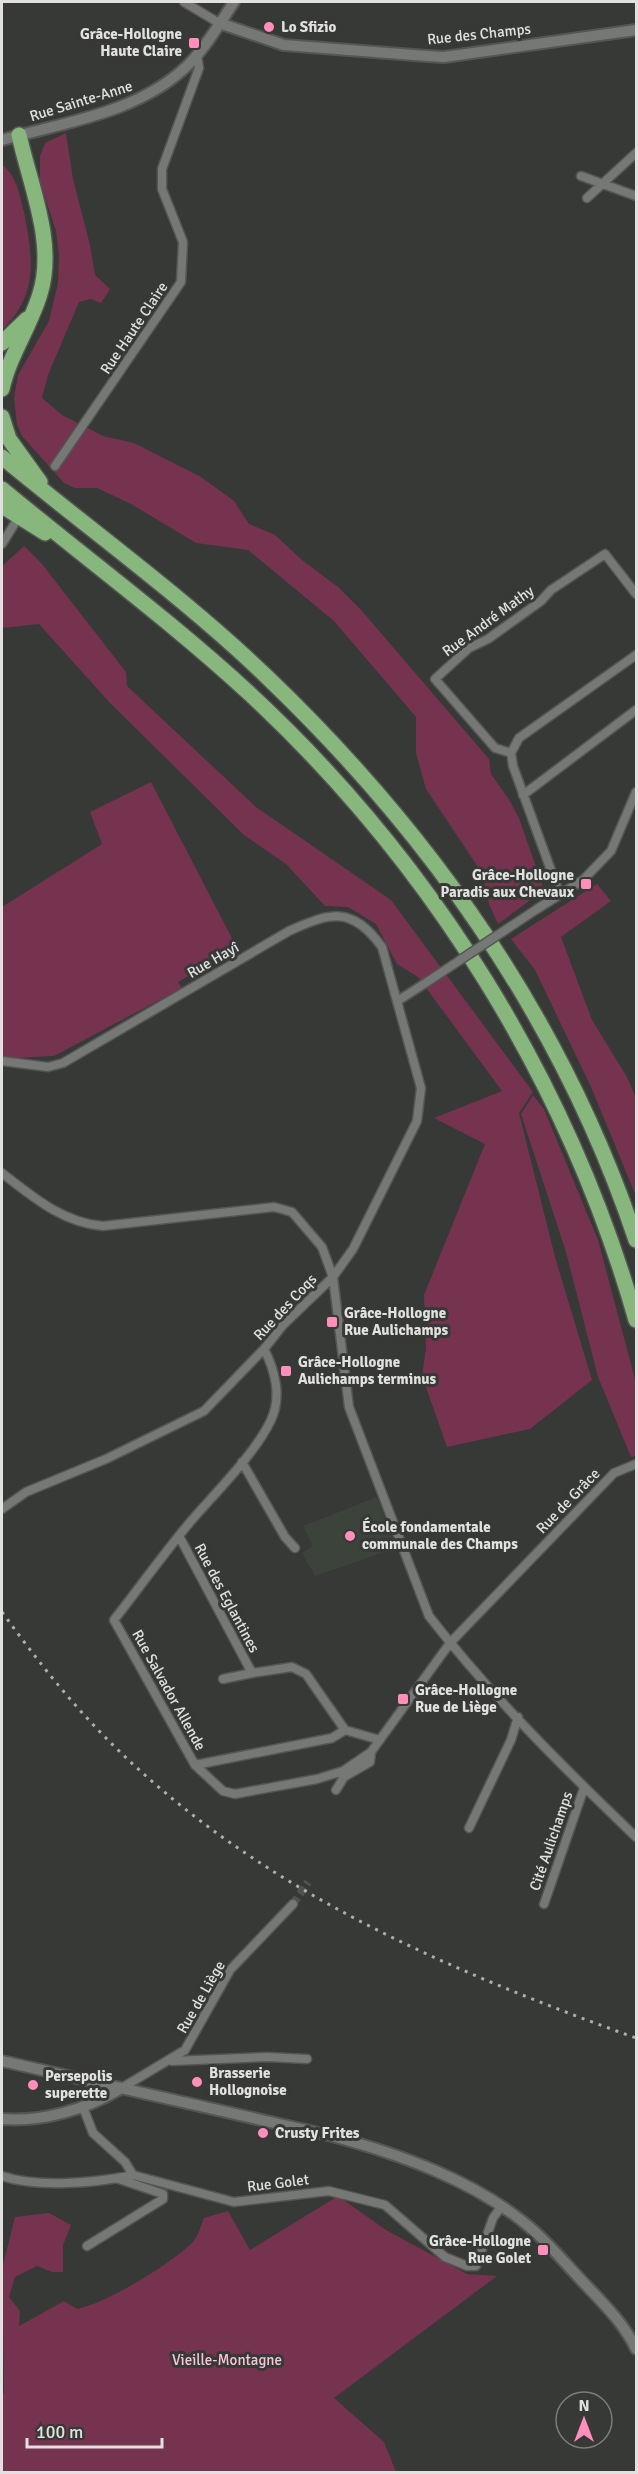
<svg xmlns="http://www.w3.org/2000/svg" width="638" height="2474" viewBox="0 0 638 2474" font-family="Signika,sans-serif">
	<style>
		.built { fill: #3c433b }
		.green { fill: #75334f }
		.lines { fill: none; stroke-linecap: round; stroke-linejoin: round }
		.street-tunnel { stroke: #505250; stroke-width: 8; stroke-dasharray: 8 4; stroke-linecap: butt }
		.street-casing { stroke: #555654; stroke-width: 11 }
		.secondary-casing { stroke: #555654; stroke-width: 14 }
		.highway-casing { stroke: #555654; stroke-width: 18 }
		.street { stroke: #757875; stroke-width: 8 }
		.secondary { stroke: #757875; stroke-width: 10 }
		.highway { stroke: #88b77e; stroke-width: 15 }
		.rail { stroke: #adafad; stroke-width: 3; stroke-dasharray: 3 6; stroke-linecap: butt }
		.street-bridge-casing { stroke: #555654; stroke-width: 11; stroke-linecap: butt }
		.street-bridge { stroke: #757875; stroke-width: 8 }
		.poi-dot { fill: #ff8ebb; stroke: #363936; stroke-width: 2 }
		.labels { text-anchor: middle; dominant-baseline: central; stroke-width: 6; stroke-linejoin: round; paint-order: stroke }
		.poi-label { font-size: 15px; font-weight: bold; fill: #e1e2e0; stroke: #363936; text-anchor: start }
		.street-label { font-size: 15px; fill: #e1e2e0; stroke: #363936 }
		.park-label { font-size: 15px; fill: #f7c5d6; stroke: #363936 }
	</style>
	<rect width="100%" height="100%" fill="#363936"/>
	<path class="built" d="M377,1497L396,1548L315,1576L302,1553L313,1546L303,1526Z"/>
	<path class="green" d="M66,133L73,179L90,245L95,275L110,289L101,303L91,299L79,302L48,375L42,398L62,415L103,436L134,443L201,477L234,501L249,524L275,535L302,560L338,587L362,611L489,759L491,774L508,798L519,818L544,890L498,924L489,904L482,873L426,789L416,753V717L334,621L248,550L196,543L131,504L97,488H75L64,483L22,436L17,425L14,398L18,375L49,321L58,283L59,254L56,231L40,182V156L45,143Z
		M4,166C18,180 19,193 24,212C33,258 39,294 2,330V167Z
		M24,546L42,564L126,672L127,686L256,807L391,900L533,1092L519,1113L555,1257L592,1380L530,1429L447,1447L422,1376L426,1348L424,1295L485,1144L434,1118L502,1091L418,977L397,964L376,924L348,907L325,906L286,864L244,835L110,703L39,624L2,628V566Z
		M151,782L237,948L178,982L182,988L54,1056L16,1058L2,1055V907L102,844L90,812Z
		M597,884L611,901L561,937L592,1020L627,1077L636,1098V1196L591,1087L535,970L511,939Z
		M533,1095L544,1109L598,1240L636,1383V1456L631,1457L598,1377L566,1252L521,1114Z
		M338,2196L386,2230L467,2274L497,2276L334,2398L384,2442L396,2472H2V2394L4,2393L2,2269L15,2217L49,2213L71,2225L63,2245V2272H52L37,2266L15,2277L9,2297L20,2311L19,2326L64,2301L77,2309C107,2303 169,2265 192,2243C198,2237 201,2225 204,2218L228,2211L250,2250Z"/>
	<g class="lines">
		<path class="street-tunnel" d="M293,1904L308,1882"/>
		<defs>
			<path id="street" d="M184,2L219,23
				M581,176L636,196
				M587,198L636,153
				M55,466L181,282L183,242L162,189V169L199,68L197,55
				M2,544L15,523
				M511,753L495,748L435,679L469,648L488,639L541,601L551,590L605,554L636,594
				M523,795L636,710
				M560,895L513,766L511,753L519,738L636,655
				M537,909L583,880L611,851L636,792
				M399,1000L427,982
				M2,1061L48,1067L63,1063L289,931C331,912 352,906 382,947L421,1088L417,1121L353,1249L333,1277L283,1325L264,1349L204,1411L106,1459L26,1492L2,1509
				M2,1173C33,1197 63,1223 103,1226L274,1207L292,1212L322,1247L333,1277L349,1407L429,1616C491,1696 564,1768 636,1837
				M264,1349C275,1370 282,1397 271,1420C255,1454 216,1492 191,1521C164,1553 140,1587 114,1620L195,1765L223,1791L235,1794L317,1779L343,1771L371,1752L450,1643L614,1473L636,1464
				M242,1462L285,1537L295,1548
				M179,1536L252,1673L292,1667L306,1674L345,1730L380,1740
				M223,1679L252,1673
				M195,1765L332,1738L345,1730
				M336,1790L344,1777L370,1762L371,1752
				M469,1828L511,1740L518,1717
				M544,1904L584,1788
				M172,2061L267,2057L307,2059
				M120,2089L185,2050L230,1970L293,1904
				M83,2107L93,2133L125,2162L133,2175
				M2,2176C37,2188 96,2183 133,2175L234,2202L329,2191L385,2205L445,2257L467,2266H476L493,2218L501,2207
				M87,2246L163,2199V2194L119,2179"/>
			<path id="secondary" d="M219,23L284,45L427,56L444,57L636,30
				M2,140C65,122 139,113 188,65C206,47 220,23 234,2
				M2,2061L332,2136C399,2154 473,2180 527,2225C547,2241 564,2262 582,2281C601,2301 624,2323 636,2349
				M2,2119C42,2122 85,2110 120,2089"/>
			<path id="highway" d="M2,343L27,319
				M2,389C9,356 30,327 40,294C56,243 30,185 19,135
				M2,417L9,439L40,482
				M2,457C90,530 185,598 267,677C433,836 563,1022 636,1240
				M2,489C84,557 171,621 250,694C432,863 568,1081 636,1320
				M2,506L45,533"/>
		</defs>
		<use href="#street" class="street-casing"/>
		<use href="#secondary" class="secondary-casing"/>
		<use href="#highway" class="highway-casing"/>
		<use href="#street" class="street"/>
		<use href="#secondary" class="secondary"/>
		<use href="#highway" class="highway"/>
		<path class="rail" d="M2,1612C36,1659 73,1706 115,1747C260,1890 447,1970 636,2038"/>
		<defs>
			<path id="street-bridge" d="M427,982L537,909"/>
		</defs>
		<use href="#street-bridge" class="street-bridge-casing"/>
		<use href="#street-bridge" class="street-bridge"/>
	</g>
	<g class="poi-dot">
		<circle cx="269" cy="27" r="6"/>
		<rect x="188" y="37" width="12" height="12" rx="3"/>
		<rect x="580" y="878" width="12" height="12" rx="3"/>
		<rect x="326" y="1316" width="12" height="12" rx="3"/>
		<rect x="280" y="1365" width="12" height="12" rx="3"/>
		<circle cx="350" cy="1536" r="6"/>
		<rect x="397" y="1693" width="12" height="12" rx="3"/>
		<circle cx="197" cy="2082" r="6"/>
		<circle cx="33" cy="2085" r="6"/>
		<circle cx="263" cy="2133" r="6"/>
		<rect x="537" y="2244" width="12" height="12" rx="3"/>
	</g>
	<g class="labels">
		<g class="poi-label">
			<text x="281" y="27">Lo Sfizio</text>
			<text x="182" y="34" text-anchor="end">Grâce-Hollogne<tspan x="182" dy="17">Haute Claire</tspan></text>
			<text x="574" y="875" text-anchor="end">Grâce-Hollogne<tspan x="574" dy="17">Paradis aux Chevaux</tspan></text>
			<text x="344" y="1313">Grâce-Hollogne<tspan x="344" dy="17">Rue Aulichamps</tspan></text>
			<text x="298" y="1362">Grâce-Hollogne<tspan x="298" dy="17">Aulichamps terminus</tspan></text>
			<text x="362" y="1527">École fondamentale<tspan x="362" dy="17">communale des Champs</tspan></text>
			<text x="415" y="1690">Grâce-Hollogne<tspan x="415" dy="17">Rue de Liège</tspan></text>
			<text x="209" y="2073">Brasserie<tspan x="209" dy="17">Hollognoise</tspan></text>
			<text x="45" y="2076">Persepolis<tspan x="45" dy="17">superette</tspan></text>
			<text x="275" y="2133">Crusty Frites</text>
			<text x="531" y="2241" text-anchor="end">Grâce-Hollogne<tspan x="531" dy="17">Rue Golet</tspan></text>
		</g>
		<g class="street-label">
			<text transform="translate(479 34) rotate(-6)">Rue des Champs</text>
			<text transform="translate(81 101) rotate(-17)">Rue Sainte-Anne</text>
			<text transform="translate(134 328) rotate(-56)">Rue Haute Claire</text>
			<text transform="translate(488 621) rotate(-36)">Rue André Mathy</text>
			<text transform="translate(213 960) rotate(-30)">Rue Hayî</text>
			<text transform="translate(285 1307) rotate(-47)">Rue des Coqs</text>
			<text transform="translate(568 1501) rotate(-46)">Rue de Grâce</text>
			<text transform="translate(227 1598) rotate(62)">Rue des Eglantines</text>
			<text transform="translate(169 1690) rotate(61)">Rue Salvador Allende</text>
			<text transform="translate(551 1841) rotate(-71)">Cité Aulichamps</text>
			<text transform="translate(201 1997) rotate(-60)">Rue de Liège</text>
			<text transform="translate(278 2183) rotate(-7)">Rue Golet</text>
		</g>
		<g class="park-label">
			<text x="227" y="2360">Vieille-Montagne</text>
		</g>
	</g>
	<rect width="638" height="2474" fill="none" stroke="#e1e2e0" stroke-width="6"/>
	<g transform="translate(584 2420)"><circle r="28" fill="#363936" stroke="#7a7d7a" stroke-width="1.5"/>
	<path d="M0-4.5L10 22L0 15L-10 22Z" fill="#ff8ebb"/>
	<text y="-9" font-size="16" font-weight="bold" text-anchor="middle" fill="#e1e2e0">N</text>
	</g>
	<path d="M27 2438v9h135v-9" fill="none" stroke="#e1e2e0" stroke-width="3"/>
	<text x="36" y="2438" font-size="18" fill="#e1e2e0" stroke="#363936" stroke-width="4.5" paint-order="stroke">100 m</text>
</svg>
